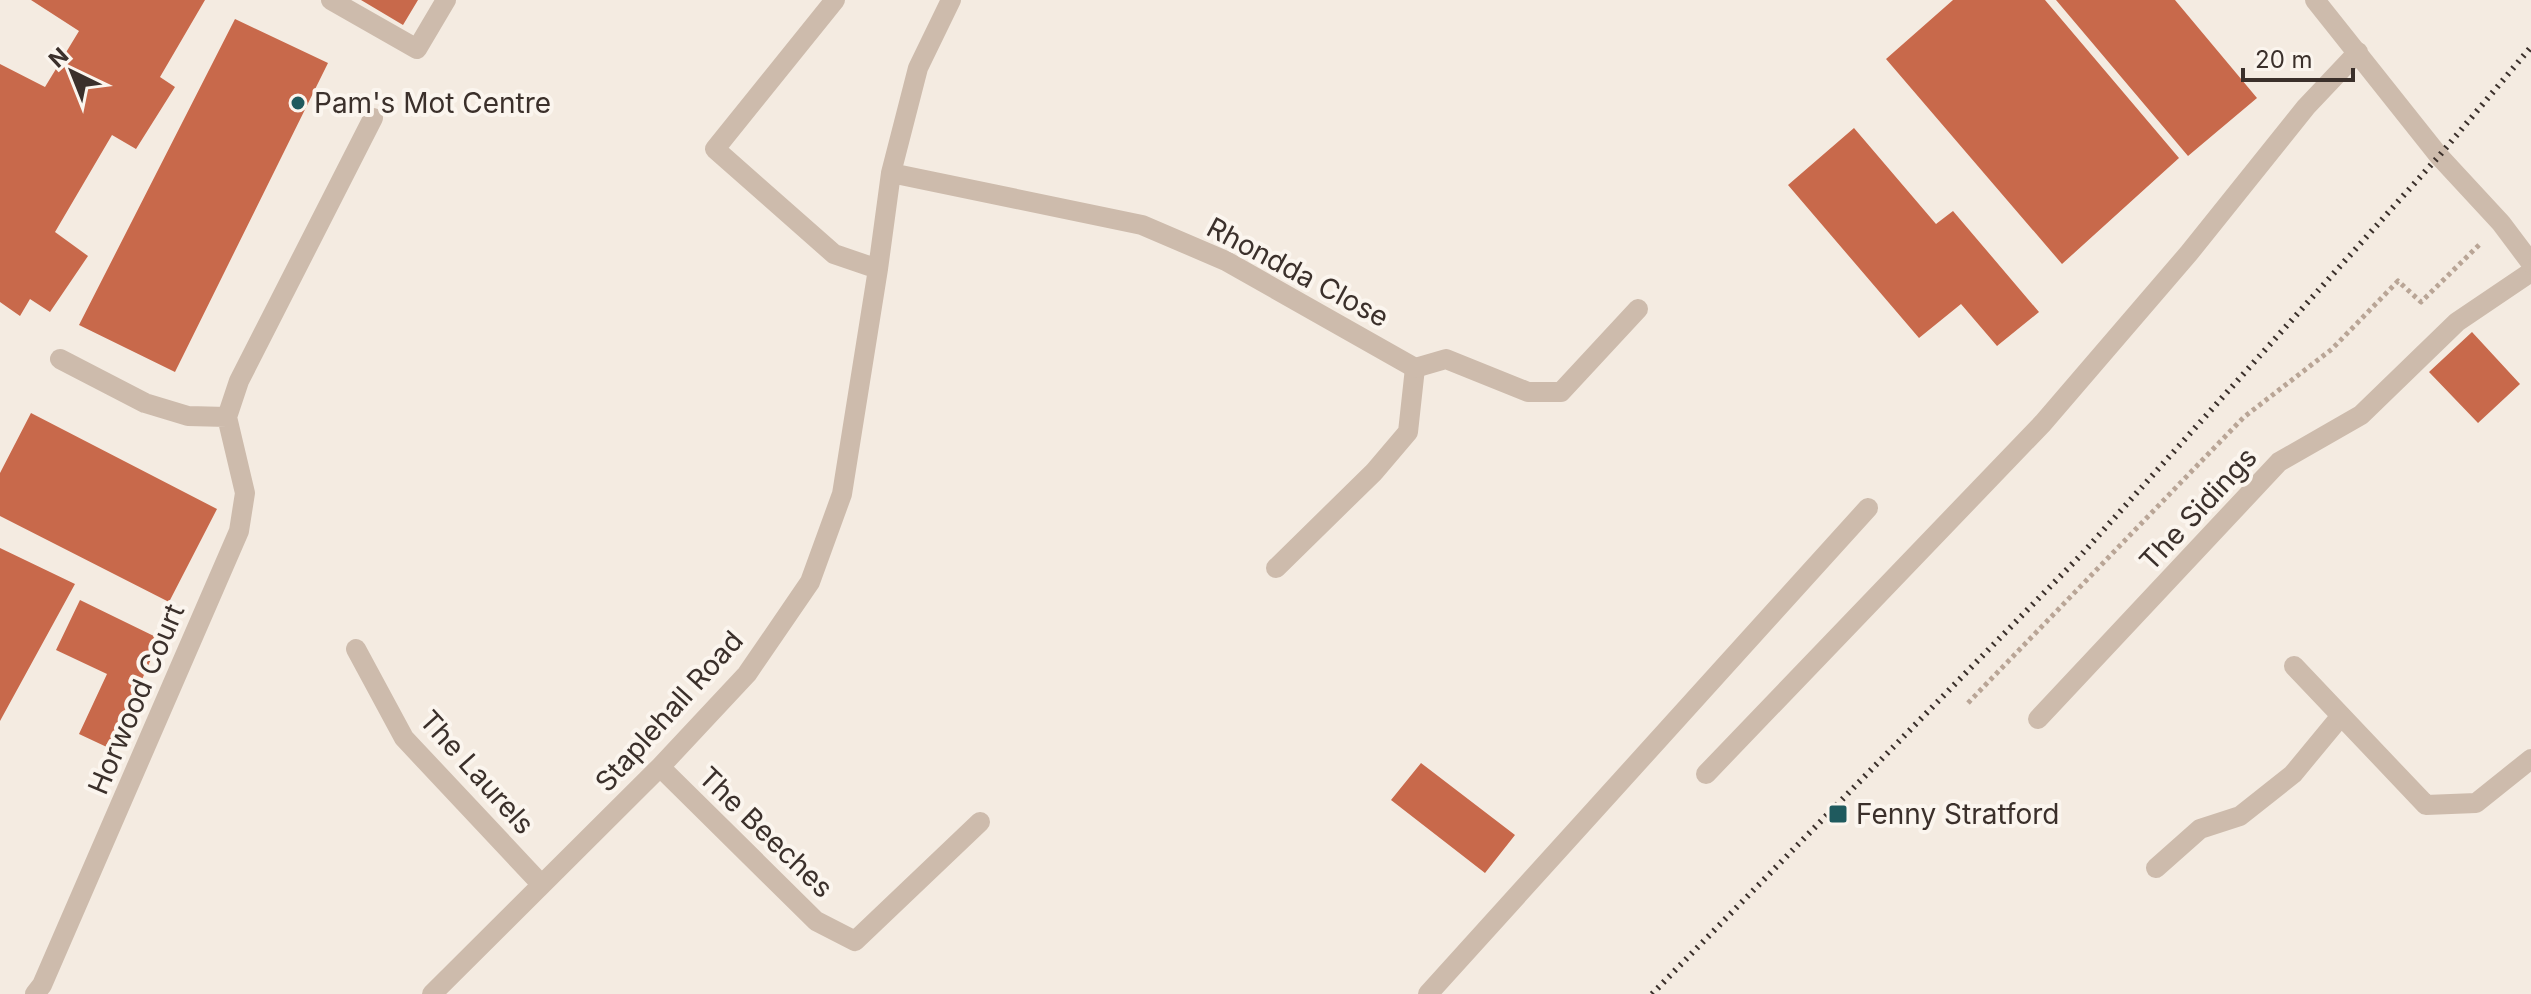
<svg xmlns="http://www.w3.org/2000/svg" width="2531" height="994" viewBox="0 0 2531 994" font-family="Inter,sans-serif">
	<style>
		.building { fill: #c8694b }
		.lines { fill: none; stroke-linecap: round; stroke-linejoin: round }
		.path { stroke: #b9a596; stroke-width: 5; stroke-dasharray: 4 4; stroke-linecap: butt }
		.service { stroke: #cdbbac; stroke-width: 20 }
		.minor { stroke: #cdbbac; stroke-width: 20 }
		.tertiary { stroke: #cdbbac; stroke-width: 20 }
		.rail { stroke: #3b302b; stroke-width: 6; stroke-dasharray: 2 6; stroke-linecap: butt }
		.poi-dot { fill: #1f5a5e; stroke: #fbf5ee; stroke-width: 3 }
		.labels { text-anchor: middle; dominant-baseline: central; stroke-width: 8; stroke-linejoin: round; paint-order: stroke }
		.poi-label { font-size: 28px; fill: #3b302b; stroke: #fbf5ee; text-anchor: start }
		.street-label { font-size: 28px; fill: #3b302b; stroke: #fbf5ee }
	</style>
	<rect width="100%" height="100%" fill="#f4ebe1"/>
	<path class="building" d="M31,0H205L160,77L175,87L136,149L112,135L55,232L88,256L50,312L30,299L20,316L0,302V64L45,87L79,31Z
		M361,0H418L403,25Z
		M1953,0H2045L2179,158L2062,264L1886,59Z
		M2056,0H2175L2257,98L2188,156Z
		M235,19L328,63L175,372L79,325Z
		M1854,128L1936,224L1953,211L2039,312L1997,346L1961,304L1919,338L1788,185Z
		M2472,332L2520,384L2478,423L2429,372Z
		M31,413L217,509L169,602L0,516V473Z
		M0,548L75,584L0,721Z
		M80,600L160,639L111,749L79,734L107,674L56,650Z
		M1421,763L1515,835L1485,873L1391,800Z"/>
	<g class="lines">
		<path class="path" d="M1968,703L2244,417L2332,349L2398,281L2421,302L2481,243"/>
		<path class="service" d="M331,0L417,49L446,0
			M1276,568L1374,472L1408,432L1415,368
			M1706,774L2043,423L2189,253L2306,107L2358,52
			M2156,868L2200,829L2240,816L2293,774L2341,716
			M1428,994L1868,508"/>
		<path class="minor" d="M835,0L715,149L834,254L878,269
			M891,173L1142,225L1226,261L1415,368L1446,359L1528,392H1561L1638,309
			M60,359L145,403L188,416L227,417
			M356,649L404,738L541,884
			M2294,666L2426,805L2476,803L2531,759
			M2038,719L2279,462L2361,415L2457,322L2531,272
			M660,767L816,921L855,941L980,822
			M35,994L42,985L239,531L245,493L227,417L239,381L373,118
			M432,994L660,767L747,674L810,582L842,494L878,269L891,173L918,68L951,0"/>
		<path class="tertiary" d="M2315,0L2439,156L2501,223L2531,263"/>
		<path class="rail" d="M1652,994L2081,555L2439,156L2531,47"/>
	</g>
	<g class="poi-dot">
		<circle cx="298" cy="103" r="8"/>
		<rect x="1828" y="804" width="20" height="20" rx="4"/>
	</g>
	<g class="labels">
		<g class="poi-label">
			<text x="314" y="103">Pam's Mot Centre</text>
			<text x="1856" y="814">Fenny Stratford</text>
		</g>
		<g class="street-label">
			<text transform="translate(1298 272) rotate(28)">Rhondda Close</text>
			<text transform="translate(2198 509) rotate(-47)">The Sidings</text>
			<text transform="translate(136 699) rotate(-67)">Horwood Court</text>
			<text transform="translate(669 711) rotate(-48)">Staplehall Road</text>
			<text transform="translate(477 772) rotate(48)">The Laurels</text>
			<text transform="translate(766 832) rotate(44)">The Beeches</text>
		</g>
	</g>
	<g transform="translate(72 72) rotate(317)" stroke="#fbf5ee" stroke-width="6" paint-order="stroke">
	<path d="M0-6L14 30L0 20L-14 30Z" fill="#3b302b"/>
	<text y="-12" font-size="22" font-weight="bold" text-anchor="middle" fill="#3b302b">N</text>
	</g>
	<path d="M2243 68v12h110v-12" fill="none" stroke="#3b302b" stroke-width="4"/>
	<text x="2255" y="68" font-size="24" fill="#3b302b" stroke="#fbf5ee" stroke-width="6" paint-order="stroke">20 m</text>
</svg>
